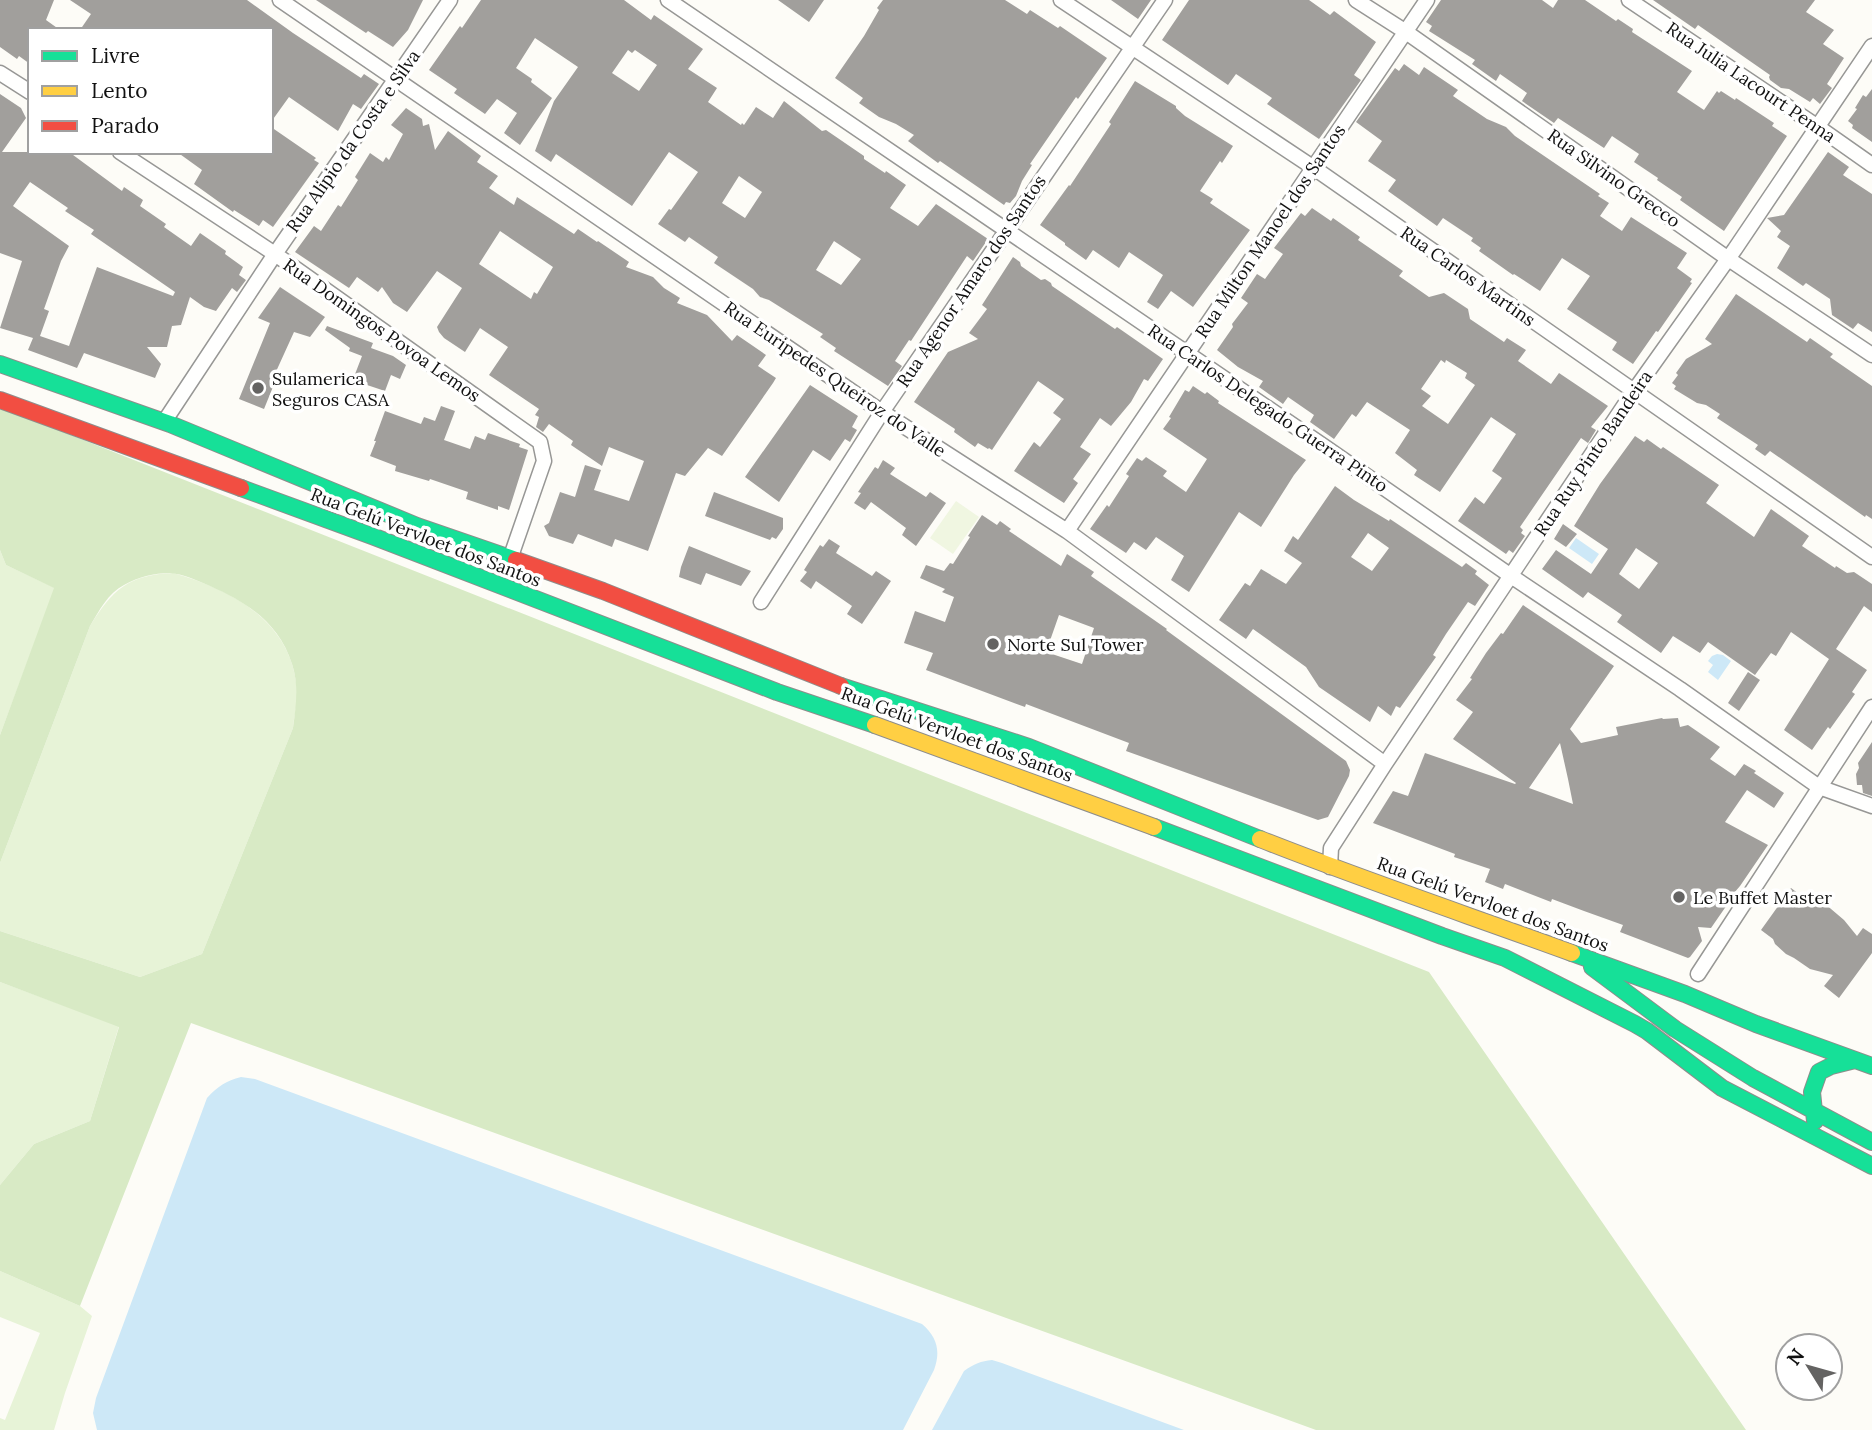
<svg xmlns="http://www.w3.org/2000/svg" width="1872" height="1430" viewBox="0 0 1872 1430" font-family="Lora,serif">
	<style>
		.green { fill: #e7f3d7 }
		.forest { fill: #d8eac5 }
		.pitch { fill: #f0f6e1 }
		.water { fill: #cde8f7 }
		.building { fill: #a19f9c; fill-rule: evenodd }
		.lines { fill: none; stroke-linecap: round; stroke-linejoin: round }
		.street-casing { stroke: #979795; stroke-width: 17 }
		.fast-casing { stroke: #8e8d8b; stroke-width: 18 }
		.slow-casing { stroke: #8e8d8b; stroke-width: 18 }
		.jam-casing { stroke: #8e8d8b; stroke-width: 18 }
		.street { stroke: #fffffe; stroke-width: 14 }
		.fast { stroke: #16e098; stroke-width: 16 }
		.slow { stroke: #ffcf43; stroke-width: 16 }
		.jam { stroke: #f24e42; stroke-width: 16 }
		.poi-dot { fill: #646362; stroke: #fff; stroke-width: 2.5 }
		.labels { text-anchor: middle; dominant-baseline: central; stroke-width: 7; stroke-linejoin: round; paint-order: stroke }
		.street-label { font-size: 18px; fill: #111; stroke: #fff }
		.poi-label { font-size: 18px; fill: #111; stroke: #fff; text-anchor: start }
	</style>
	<rect width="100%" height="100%" fill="#fdfcf7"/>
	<path class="green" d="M0,550L6,565L55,588L0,735Z
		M173,573C234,590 296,624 297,696C297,706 294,717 293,728L202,954L140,977L0,931V863L90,626C113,589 128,575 173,573Z
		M0,982L119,1026L90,1121L34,1144L0,1185Z
		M0,1271L80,1306L92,1316L65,1393L54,1430H0V1418L5,1420L40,1333L0,1317Z"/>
	<path class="forest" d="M0,407L1429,972L1746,1430H1316L191,1023L80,1306L0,1271V1185L34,1144L90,1121L119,1027L0,982V931L140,977L202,954L293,728C296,706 299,685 292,664C279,623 248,603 210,586C198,581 184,574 170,573C154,573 138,577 124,585C108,593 99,611 90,626L0,863V735L54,588L6,565L0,550Z"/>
	<path class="pitch" d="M956,501L979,517L953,554L930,538Z"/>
	<path class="water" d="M1576,538L1599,554L1592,564L1569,548Z
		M1717,654L1723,655L1731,661L1718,680L1708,672L1713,665L1708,661L1712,656Z
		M241,1077L255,1079L922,1324C937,1337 941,1351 934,1370L903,1430H97L93,1413L96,1398L207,1098C218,1086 226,1081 241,1077Z
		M992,1360L1002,1363L1184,1430H932L964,1371C974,1364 981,1361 992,1360Z"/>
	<path class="building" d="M0,0H54L46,20L60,30H30V64L19,56L17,59L0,47Z
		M70,0H247L293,33L361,78L364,74L379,84L361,109L353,104L338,131L289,97L271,122V30H80L91,14Z
		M316,0H423L408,30L393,47L368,31L366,33Z
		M481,0H624L651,20L654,15L703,49L688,69L717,88L708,102L741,125L742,123L744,125L756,107L773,118L784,101L822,131L826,130L864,156V159L885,173L886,171L906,185L890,208L918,226L936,204L988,239L973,261L967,256L911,341L909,340L895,361L902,366L888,386L834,351L836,348L820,337L823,334L769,300L760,297L753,289L714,263L718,257L689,237L685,242L658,224L669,209L671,210L698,172L669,152L632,206L556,154L551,162L535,151L554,101L578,67L535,38L516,68L532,79L531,82L552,98L520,145L504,133L517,113L497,99L485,114L454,93L457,89L429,70L460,26L462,28ZM628,50L632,53L635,50L657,65L639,91L612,73ZM739,176L762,192L745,218L722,203ZM834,241L861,259L841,285L816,270Z
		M778,0H824L809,22Z
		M883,0H1005L1027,14L1030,10L1058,28L1060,26L1107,58L1078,99L1076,97L1030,164L1032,165L1022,181L1016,196L1010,203L1006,202L1004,205L940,161L938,163L908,141L914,135L896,124L879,117L859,103L863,98L835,78L864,36L879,10L877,8Z
		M1111,0H1151L1138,19Z
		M1189,0H1309L1330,15L1334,11L1376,42L1354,75L1361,80L1319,139L1267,104L1272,98L1236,74L1228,85L1162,40Z
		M1441,0H1542L1553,8L1558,0H1585L1616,21L1618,19L1633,29L1632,32L1692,71L1677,92L1704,110L1717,91L1719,93L1721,91L1735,100L1736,98L1774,123L1772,126L1787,136L1724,231L1680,200L1682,197L1657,180L1658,178L1634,162L1639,154L1612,136L1604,148L1558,118L1554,123L1522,101L1527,93L1500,74L1496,81L1472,64L1475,60L1429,31L1432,26L1426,22Z
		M1653,0H1815L1806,12L1834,30L1823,44L1844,58L1827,84L1832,88L1820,104L1813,98L1810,102L1789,89L1781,88L1770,80L1769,77L1770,75L1698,25L1695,29Z
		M1404,64L1419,75L1424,67L1458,90L1453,96L1487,119L1506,127L1515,136L1600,194L1598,196L1609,203L1600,216L1622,231L1631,217L1687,253L1677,268L1692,279L1690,282L1692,283L1658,332L1656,331L1633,364L1612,350L1617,342L1567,309L1590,276L1562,258L1540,291L1514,274L1513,275L1479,251L1481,248L1471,241L1473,238L1443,218L1437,226L1388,191L1396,180L1368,161L1382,141L1356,122L1395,68L1399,71Z
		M1135,81L1176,106V108L1185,116L1233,146L1222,163L1220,161L1200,191L1213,199L1210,203L1250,230L1193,307L1171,291L1158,309L1147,302L1163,275L1129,252L1119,268L1093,250L1086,260L1065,245V243L1040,225L1069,185L1070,186L1111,124L1109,122Z
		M1872,89V142L1852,128L1853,125L1848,121L1857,109L1855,108L1863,95L1866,97Z
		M0,94L21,108L26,118L2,152H69L122,191L124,187L143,200L140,206L166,224L164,227L191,246L200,233L226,251L225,254L243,267L239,275L246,280L237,292L232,288L216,311L204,307L190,297L181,325L172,326L167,347H147L161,364L155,378L84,353L77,368L69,365L28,350L33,338L0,328L22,261L0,253ZM30,182L68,208L65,211L94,230L91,234L175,292L173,296L97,267L69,346L40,336L49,311L44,309L61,261L69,246L13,206Z
		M406,108L422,119L423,126L429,124L435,150L448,131L481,156L477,162L498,176L489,188L514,205L517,197L574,234L578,229L597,242L598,241L629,262L626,267L653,277L664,288L680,298L677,303L707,315L732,341L737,335L766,355L758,366L776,378L773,383L722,456L708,448L685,476L676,473L648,551L615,539L612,547L578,534L573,544L549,536L544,526L549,523L560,492L575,497L585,465L601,470L594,490L629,501L644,461L609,447L602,466L571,445L573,441L549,424L543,432L536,427L539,417L535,415L539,409L489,375L508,347L480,328L465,352L444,338L439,332L437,327L462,288L437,271L407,312L393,303L382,287L378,292L357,277L349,288L295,252L314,226L321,231L338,205L341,207L358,180L355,177L370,153L383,162L386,157L389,160L403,134L391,125ZM500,231L553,267L537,294L534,292L531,299L479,264Z
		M271,127L316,158L314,160L319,163L273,227L263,220L259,226L234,210L233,212L194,184L202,170L177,152H271Z
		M1828,152L1849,167L1843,175L1872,194V332L1858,323L1853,329L1832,315L1830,299L1806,283L1803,286L1777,268L1790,246L1777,237L1781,231L1767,218L1784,215Z
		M1312,208L1331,221L1333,218L1360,237L1358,240L1403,271L1399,276L1429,297L1444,293L1468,309L1470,319L1504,342L1507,338L1526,350L1518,361L1551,384L1559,373L1608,406L1591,427L1596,430L1588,443L1581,438L1520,527L1523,530L1521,533L1525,536L1513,553L1509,550L1506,554L1458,521L1475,497L1484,504L1502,478L1492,471L1516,434L1491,417L1440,492L1414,475L1417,470L1395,453L1410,430L1367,402L1356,417L1352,414L1334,439L1310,422L1314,415L1288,397L1283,404L1259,387L1263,381L1238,367L1217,350L1233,327L1232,324L1248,303L1241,298L1257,274L1265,279L1283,254L1274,248L1301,213L1305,216ZM1441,360L1445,363L1446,360L1467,373L1465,378L1475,385L1448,424L1422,406L1431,396L1421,389Z
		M1013,257L1020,262L1021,266L1041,280L1045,279L1051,283L1052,286L1115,329L1117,327L1163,359L1148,381L1144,379L1131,402L1111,426L1100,418L1080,447L1091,454L1073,479L1078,483L1064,503L1014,471L1034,442L1040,447L1061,419L1053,413L1064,399L1038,381L992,450L989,448L988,449L978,443L975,447L954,432L955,429L914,402L948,352L978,339L969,333L987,309L982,305Z
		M280,287L325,317L310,337L294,332L274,376L277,377L264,409L239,399L270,323L258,318Z
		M1736,294L1807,342L1810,338L1833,354L1830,357L1872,386V519L1866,515L1865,517L1770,451L1765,456L1755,449L1758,445L1717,418L1720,414L1706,405L1697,403L1674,389L1676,386L1672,383L1678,375L1676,373L1686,359L1712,344L1705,339Z
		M327,326L373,343L371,348L393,356L406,365L400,379L391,375L385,391L367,385L366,387L352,382L362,356L349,351L350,348L325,330Z
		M810,385L858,416L852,427L857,430L850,442L845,439L830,461L813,450L779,502L745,477Z
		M1193,386L1205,394L1207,392L1219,401L1218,403L1306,460L1294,475L1261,527L1239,512L1189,592L1171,580L1184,556L1156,537L1146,550L1134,542L1126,553L1090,529L1107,505L1109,507L1129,476L1126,474L1137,458L1142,461L1146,457L1167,471L1163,476L1186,492L1207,459L1163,429L1171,418L1169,417L1185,390L1189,392Z
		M441,406L455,411L444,440L470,449L475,436L485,440L488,433L520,444L519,447L528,450L509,510L498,506V510L466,499L468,492L430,479L429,481L395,471L396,466L370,456L376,441H374L385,411L421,424L424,417L435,421Z
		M1635,436L1644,442L1647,439L1661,449L1663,447L1719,485L1706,503L1754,537L1771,509L1809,536L1802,546L1835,568L1836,566L1847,573L1854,572L1872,584V612L1864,606L1836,649L1867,670L1852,692L1855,694L1830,729L1828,727L1812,750L1784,730L1829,659L1791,632L1776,656L1771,653L1755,675L1708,642L1700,653L1673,636L1661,653L1617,622L1622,615L1588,592L1583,598L1542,569L1556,550L1591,574L1608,549L1574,526L1600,484ZM1636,548L1658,563L1639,589L1619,574Z
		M883,460L895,468L890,474L926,497L930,492L946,503L916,546L902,535L906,528L871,502L865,510L854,503L861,493L858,492L875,467L878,469Z
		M1335,486L1354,500L1389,521L1390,519L1462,567L1466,563L1477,571L1475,574L1489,585L1475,606L1468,602L1446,634L1433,655L1436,657L1400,708L1396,706L1391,716L1378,706L1370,722L1319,687L1306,667L1253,629L1246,639L1219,620L1245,583L1250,586L1261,569L1286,584L1302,563L1284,551L1293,536L1298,540ZM1368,533L1389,548L1372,571L1351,557Z
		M714,492L783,518V529L776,539L772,537L770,540L705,516Z
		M982,515L997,525L1000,521L1011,529L1009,531L1061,566L1067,554L1094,572L1091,576L1167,629L1166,630L1346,761L1350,770L1349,776L1328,817L1318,820L1126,751L1129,743L1026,704L1025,707L926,670L933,653L904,643L915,611L945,622L954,597L942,592L945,589L920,578L926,565L944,571L950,563L953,564L970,537L968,536ZM1059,615L1094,628L1082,664L1046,652Z
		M1563,524L1577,534L1566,547L1554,539Z
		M829,539L840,546L836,553L872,576L876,571L891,581L862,624L847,614L852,606L816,581L811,589L800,581L807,572L804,570L820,545L823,547Z
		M689,546L751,571L741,586L706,573L701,585L679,577L681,567Z
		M1523,605L1614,666L1570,729L1581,743L1618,735L1616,727L1662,718L1663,719L1678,718L1680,727L1688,725L1720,747L1710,759L1735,776L1744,764L1756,771L1754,773L1784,793L1774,808L1747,790L1725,822L1768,845L1740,886L1728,900L1729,902L1711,928L1698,927L1702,941L1690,957L1688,958L1620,932L1623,925L1584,911L1552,899L1551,902L1505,884L1503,889L1485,882L1490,869L1454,857L1455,854L1373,823L1393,791L1408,796L1425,753L1515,784L1516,783L1453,739L1473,712L1456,700L1472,679L1470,678L1486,653L1501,633L1503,634ZM1560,743L1568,779L1573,804L1529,788Z
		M1748,672L1760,680L1739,711L1728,703Z
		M1872,742V796L1863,793L1862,785H1857L1856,774L1859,768L1858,763Z
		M1791,888L1803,897L1807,895L1813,897L1824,903L1844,920L1857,936L1863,928L1872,934V953L1839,998L1824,986L1833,975L1810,969L1794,958L1786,954L1775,944L1773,939L1761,930Z"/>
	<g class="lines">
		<defs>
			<path id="street" d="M280,0L882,412L1067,531L1385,764
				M668,0L1325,447L1511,576L1680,689L1819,787L1872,806
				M1061,0L1314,168L1872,557
				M1356,0L1406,32L1727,258L1872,355
				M1629,0L1818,127L1872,165
				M0,73L30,92
				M120,152L275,254L540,442L544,461L510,559
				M164,422L275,254L450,0
				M1067,531L1427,0
				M761,602L882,412L1165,0
				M1330,867L1331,848L1385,764L1634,391L1735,249L1872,46
				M1698,974L1872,707"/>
			<path id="fast" d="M0,364L170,424L417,526L516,560
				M241,488L372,536L777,692L875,725
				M841,686L1029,747L1260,839
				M1154,827L1442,936L1505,958L1635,1024L1647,1031L1722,1088L1872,1166
				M1572,953L1685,994L1756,1024L1872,1066
				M1592,967L1675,1029L1753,1078L1872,1142
				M1815,1121L1812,1092L1819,1072L1831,1066L1855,1060"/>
			<path id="slow" d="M875,725L1154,827
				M1260,839C1363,880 1468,915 1572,953"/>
			<path id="jam" d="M0,400L241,488
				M516,560L603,591L841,686"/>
		</defs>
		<use href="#street" class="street-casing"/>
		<use href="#fast" class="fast-casing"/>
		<use href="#slow" class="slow-casing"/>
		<use href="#jam" class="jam-casing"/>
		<use href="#street" class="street"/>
		<use href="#fast" class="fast"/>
		<use href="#slow" class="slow"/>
		<use href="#jam" class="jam"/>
	</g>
	<g class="poi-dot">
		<circle cx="258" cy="388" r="7"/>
		<circle cx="993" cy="644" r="7"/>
		<circle cx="1679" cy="897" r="7"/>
	</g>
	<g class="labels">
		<g class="street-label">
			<text transform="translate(1751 82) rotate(34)">Rua Julia Lacourt Penna</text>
			<text transform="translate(353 141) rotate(-55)">Rua Alipio da Costa e Silva</text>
			<text transform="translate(1614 178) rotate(35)">Rua Silvino Grecco</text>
			<text transform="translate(1270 231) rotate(-56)">Rua Milton Manoel dos Santos</text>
			<text transform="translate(1468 276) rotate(35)">Rua Carlos Martins</text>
			<text transform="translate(971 281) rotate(-56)">Rua Agenor Amaro dos Santos</text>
			<text transform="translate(382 330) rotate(35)">Rua Domingos Povoa Lemos</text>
			<text transform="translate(835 379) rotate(34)">Rua Euripedes Queiroz do Valle</text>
			<text transform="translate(1268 408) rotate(34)">Rua Carlos Delegado Guerra Pinto</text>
			<text transform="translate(1593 453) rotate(-56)">Rua Ruy Pinto Bandeira</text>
			<text transform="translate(426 537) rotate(21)">Rua Gelú Vervloet dos Santos</text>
			<text transform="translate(957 734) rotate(20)">Rua Gelú Vervloet dos Santos</text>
			<text transform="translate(1493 904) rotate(20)">Rua Gelú Vervloet dos Santos</text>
		</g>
		<g class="poi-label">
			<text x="272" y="378">Sulamerica<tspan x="272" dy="21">Seguros CASA</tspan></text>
			<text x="1007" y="644">Norte Sul Tower</text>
			<text x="1693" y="897">Le Buffet Master</text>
		</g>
	</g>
	<rect x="28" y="28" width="245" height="126" fill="#ffffff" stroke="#a0a0a0" stroke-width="2"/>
	<rect x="42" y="51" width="35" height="10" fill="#16e098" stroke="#a0a0a0" stroke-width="2"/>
	<text x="91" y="63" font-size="21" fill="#111111">Livre</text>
	<rect x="42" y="86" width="35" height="10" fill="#ffcf43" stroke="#a0a0a0" stroke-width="2"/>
	<text x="91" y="98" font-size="21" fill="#111111">Lento</text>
	<rect x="42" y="121" width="35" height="10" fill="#f24e42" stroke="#a0a0a0" stroke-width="2"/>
	<text x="91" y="133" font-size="21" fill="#111111">Parado</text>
	<g transform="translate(1809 1367) rotate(307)"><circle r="33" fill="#ffffff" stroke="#a0a0a0" stroke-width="2"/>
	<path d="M0-5L12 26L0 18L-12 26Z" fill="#646362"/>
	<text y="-10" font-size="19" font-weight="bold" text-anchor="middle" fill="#111111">N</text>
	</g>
</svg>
